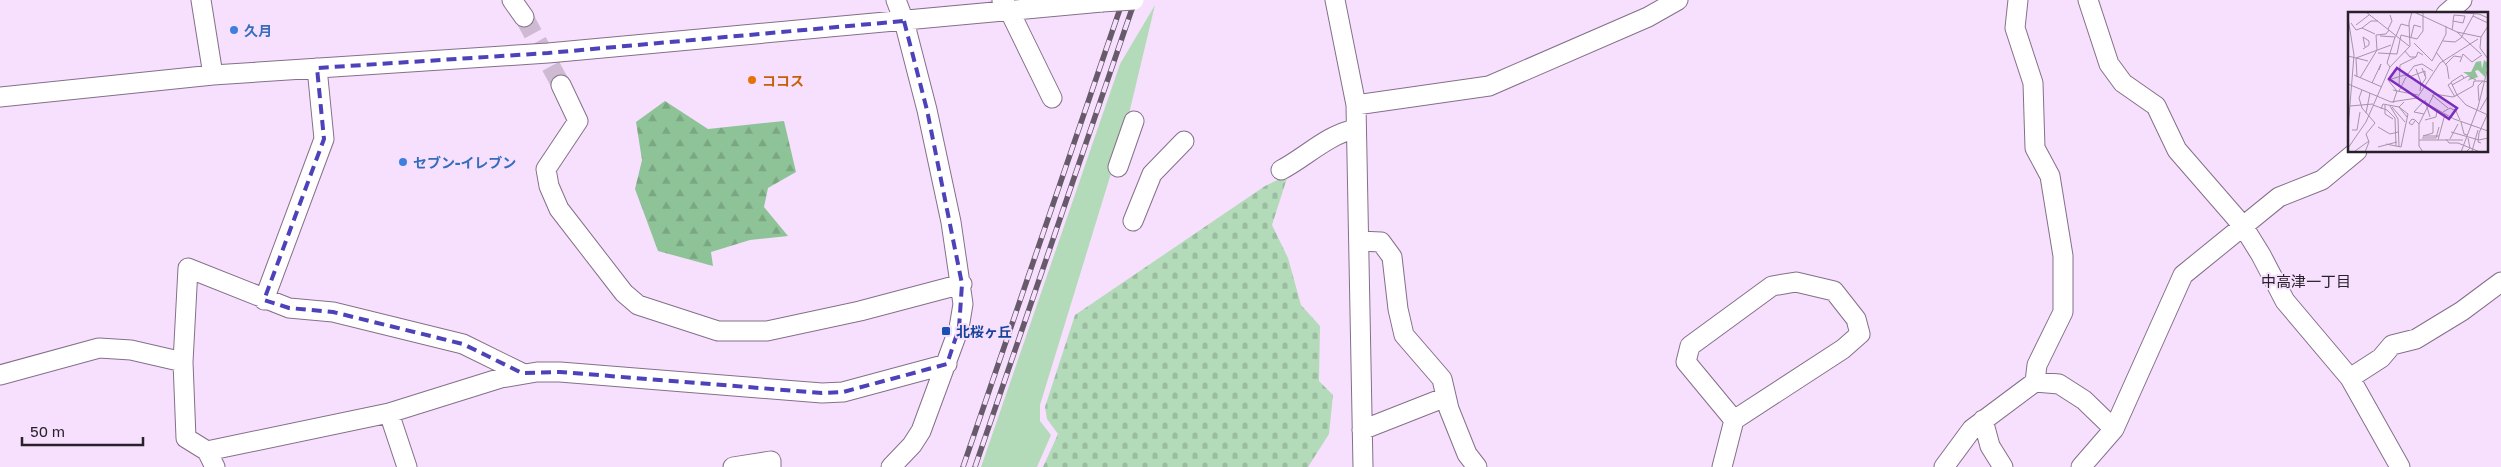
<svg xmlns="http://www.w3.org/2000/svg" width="2501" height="467" viewBox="0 0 2501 467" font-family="'Golos Text','Noto Sans JP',sans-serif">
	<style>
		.green { fill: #b3dbb9 }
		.forest { fill: url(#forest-firs) }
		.cemetery { fill: url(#cemetery-stones) }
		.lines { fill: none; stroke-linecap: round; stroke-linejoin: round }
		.minor-tunnel { stroke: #cebad3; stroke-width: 19; stroke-dasharray: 19 9; stroke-linecap: butt }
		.minor-casing { stroke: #847089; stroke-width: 21 }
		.minor { stroke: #fff; stroke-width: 19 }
		.rail-casing { stroke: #675a6a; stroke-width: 5.5 }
		.rail { stroke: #f7e0fd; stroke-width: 4; stroke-dasharray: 11; stroke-linecap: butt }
		.minor-bridge-casing { stroke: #847089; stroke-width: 21; stroke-linecap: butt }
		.minor-bridge { stroke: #fff; stroke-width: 19 }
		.marked { fill: none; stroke: #4d42b9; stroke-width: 4; stroke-dasharray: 10 6; stroke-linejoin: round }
		.shop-dot { fill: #3f7fe0; stroke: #f7e0fd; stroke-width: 2 }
		.food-dot { fill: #e8710a; stroke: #f7e0fd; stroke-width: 2 }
		.transit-dot { fill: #1a4fb4; stroke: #f7e0fd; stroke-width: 2 }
		.labels { text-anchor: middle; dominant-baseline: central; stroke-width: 4; stroke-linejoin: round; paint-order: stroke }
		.shop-label { font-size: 14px; font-weight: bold; fill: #366cbe; stroke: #f7e0fd; text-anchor: start }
		.food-label { font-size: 14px; font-weight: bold; fill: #c56008; stroke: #f7e0fd; text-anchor: start }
		.transit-label { font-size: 14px; font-weight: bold; fill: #164399; stroke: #f7e0fd; text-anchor: start }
		.neighbourhood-label { font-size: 15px; fill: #28202a; stroke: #f7e0fd }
		.inset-road { fill: none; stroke: #a493a9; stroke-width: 1 }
		.view { fill: #7b2cbf; fill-opacity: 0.15; stroke: #7b2cbf; stroke-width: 2.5 }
		.inset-edge { fill: none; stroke: #28202a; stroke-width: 2.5 }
	</style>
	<defs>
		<pattern id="forest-firs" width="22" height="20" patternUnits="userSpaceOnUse" patternTransform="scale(1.25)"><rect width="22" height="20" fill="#8ec397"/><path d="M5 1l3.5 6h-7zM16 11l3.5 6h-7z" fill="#7aa782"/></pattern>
		<pattern id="cemetery-stones" width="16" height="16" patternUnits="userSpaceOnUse" patternTransform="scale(1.25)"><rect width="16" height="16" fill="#b3dbb9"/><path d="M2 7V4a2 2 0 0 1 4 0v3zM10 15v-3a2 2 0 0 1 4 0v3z" fill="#9abc9f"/></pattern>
	</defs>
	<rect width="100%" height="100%" fill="#f7e0fd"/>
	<path class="green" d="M1155,5L1128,118L1040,405V421L1051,435L1037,467H981L1120,64Z"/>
	<path class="forest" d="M665,101L708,129L784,121L796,172L768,188L764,207L788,236L750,240L711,252L713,266L658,251L635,189L642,160L636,122Z"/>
	<path class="cemetery" d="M1288,175L1272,225L1288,258L1301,305L1320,326L1319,381L1333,395L1329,434L1308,467H1043L1058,434L1047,419L1045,407L1075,315L1265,186Z"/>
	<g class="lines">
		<path class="minor-tunnel" d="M524,17L561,85"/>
		<defs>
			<path id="minor" d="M201,0L213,75
				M512,0L524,17
				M1335,0L1356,105L1363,467
				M2018,0L2015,28L2033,83L2035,148L2050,176L2063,256V312L2037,365L2035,382
				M2088,0L2109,64L2123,83L2156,106L2177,150L2243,226L2261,255L2285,301L2350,378L2400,467
				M1002,1L1009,10L1052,98
				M2446,14L2462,0
				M561,85L578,121L546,169L549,186L559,209L624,293L638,305L718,331H767L860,311L962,284
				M0,97L213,75L548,53L1102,2
				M1356,105L1489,86L1648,17L1678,0
				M1118,167L1134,121
				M1281,170C1306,157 1328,134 1356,129
				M1133,221L1152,174L1184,141
				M1359,241L1381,242L1392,257L1398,309L1404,335L1442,379L1449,409L1467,454L1477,467
				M264,300L324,139L317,68
				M0,375L99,348L131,350L183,362
				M2350,378L2381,358L2392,345L2416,339L2462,311L2501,282
				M389,413L407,467
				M1983,420L1990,446L2003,467
				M1362,430L1446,397
				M207,451L389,413L501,378L537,372H560L822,393L843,392L947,364
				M215,467L207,451L186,438L183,362L188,268L289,308L333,312L463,344L522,373
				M733,467L771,461V467
				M891,467L912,445L921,431L959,328L963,304L951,222L927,110L904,21L896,0
				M1722,467L1734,420L1843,349L1860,334L1856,319L1834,291L1796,282L1772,286L1690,346L1686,362L1734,420
				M1944,467L1972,429L2035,382L2059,384L2084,400L2114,429
				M2081,467L2114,429L2183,275L2279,197L2322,180L2357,151"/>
		</defs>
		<use href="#minor" class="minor-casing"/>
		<use href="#minor" class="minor"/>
		<defs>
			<path id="rail" d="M963,467L1123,0
				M975,467L1135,0"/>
		</defs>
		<use href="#rail" class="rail-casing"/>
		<use href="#rail" class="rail"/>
		<defs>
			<path id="minor-bridge" d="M1102,2L1134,0"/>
		</defs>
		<use href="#minor-bridge" class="minor-bridge-casing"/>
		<use href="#minor-bridge" class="minor-bridge"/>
	</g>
	<path class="marked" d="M904,21L927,110L962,284L959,328L947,364L843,392L822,393L560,372L522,373L463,344L333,312L289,308L264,300L324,139L317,68L548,53Z"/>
	<g class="shop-dot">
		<circle cx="234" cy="30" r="5"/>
		<circle cx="403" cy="162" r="5"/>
	</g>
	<circle class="food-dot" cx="752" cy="80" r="5"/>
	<rect class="transit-dot" x="941" y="326" width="10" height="10" rx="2.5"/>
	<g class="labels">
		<g class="shop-label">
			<text x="244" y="30">久月</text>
			<text x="413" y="162">セブン-イレブン</text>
		</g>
		<g class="food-label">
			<text x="762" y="80">ココス</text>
		</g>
		<g class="transit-label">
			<text x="956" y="331">北桜ヶ丘</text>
		</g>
		<g class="neighbourhood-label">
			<text x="2306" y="281">中高津一丁目</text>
		</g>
	</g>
	<g transform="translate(2348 12)">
		<rect width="140" height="140" fill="#f7e0fd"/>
		<path d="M136,48L140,51L137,65L130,58L127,59L130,65L119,69L123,65L115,60H123L128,50L133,49L134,57Z" fill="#8ec397"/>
		<path class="inset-road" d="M18,0L61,34M66,0L109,20L133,25M101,0L131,2L140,6M125,4L140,11M0,6L6,43L0,117M3,11L8,18L14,16L27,22M8,13L21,3M140,14L133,25L132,36L140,47M14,16L23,9H30M40,17L44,9L42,3M104,18L105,12V9L106,3L117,4L115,11L105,9M109,20L133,42M32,24L48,25M48,24L53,12L61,14M63,25L66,13L73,15M69,27L75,19V0M95,29L107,30L113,26L126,2M66,31L84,49L98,22V14M15,37L21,33V29L15,25L17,35M57,39L62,45H68L70,40L75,43M88,40L99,54L101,67M30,41L49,42L53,23L69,27M0,44L20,49M8,46L43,33M8,46L9,65M112,50L115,42L124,50L134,43M97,53L106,44L113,45M42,55L39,51L47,25M68,57L73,71L72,79M6,63L34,75M57,63L61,65L77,59V64M12,66L29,38L28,23L38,22L41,18M24,71L33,52L31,58M103,71L100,73L107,85M0,72L43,90L69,86L106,107L140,119M74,72L78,66L74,56M104,73L120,64L128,68M51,74L52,53L68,45M14,78L11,86L14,96L27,111L18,122L21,130L17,140M45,78L49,79L40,68L60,62L66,54L74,52L85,59M51,79L58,65M84,83L100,96M109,83L125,74L126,69H135M109,83L103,70L114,63L116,66M69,86L92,51L130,27M77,88L82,105M131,89L130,74L135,69L140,70M75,90L66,100L76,102M45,91L49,79L70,83M25,93L39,98L47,106L48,134M37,93V102L45,107M2,94L25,92M42,94L50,107L51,135M44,95L57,110M33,97L35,92L51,95L56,90M132,98L140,84M95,100L102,96L108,99L112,108M18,101L22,81M77,108L88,105L89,98M67,109L64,113L61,111L64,107L67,108L71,112M113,110L116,122L119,123M30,115L42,122L50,120M4,118H9L12,100M103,120L131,128L140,126M75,124L85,121V110M75,124H91M74,126H88L91,115M98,127L101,131H110L132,140M102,127L110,112M71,128H115M90,128L97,102M133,131L130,130L131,121L139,103M38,132L53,135L60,102L51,95L59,105M30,135L49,130M0,136L18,110L42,55L62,34L61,11L64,0M7,139L21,129M124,139L130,118M75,140L71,134V112L86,82L105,85L109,83L118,93L140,103M113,140L130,95L140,55M118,140L122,136L120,126"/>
		<path class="view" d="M49,56L109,96L101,107L41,67Z"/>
		<rect width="140" height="140" class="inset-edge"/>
	</g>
	<path d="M22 437v8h121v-8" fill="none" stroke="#28202a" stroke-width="2.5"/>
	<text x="30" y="437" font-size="15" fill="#28202a" stroke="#f7e0fd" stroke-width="4" paint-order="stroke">50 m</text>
</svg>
